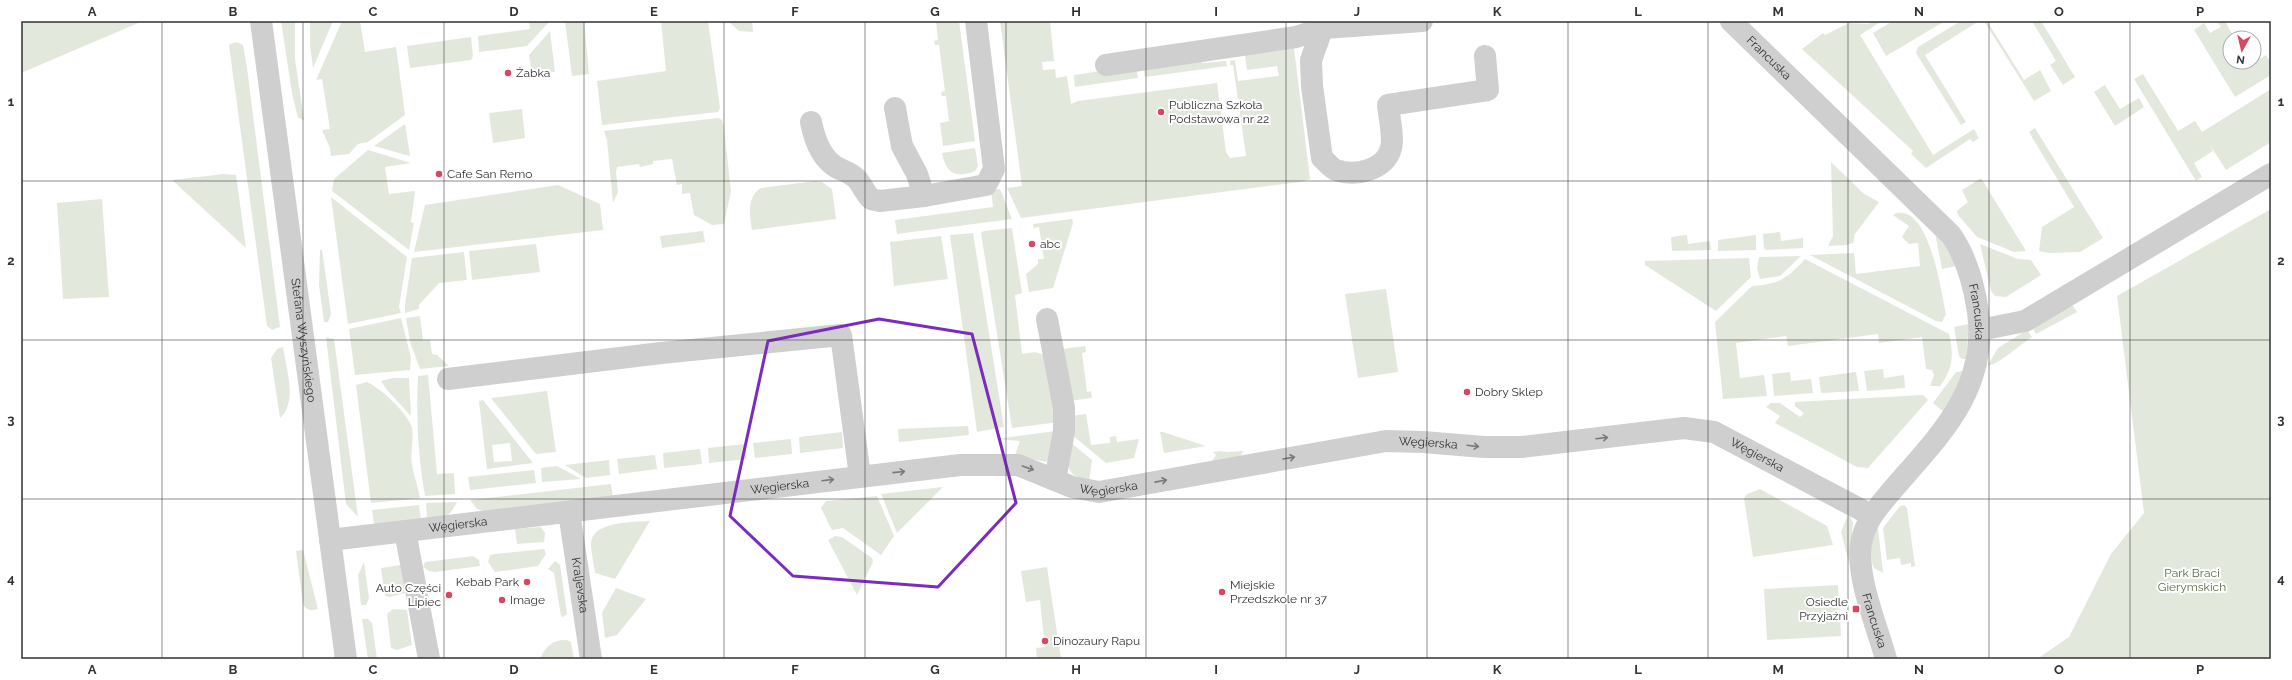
<svg xmlns="http://www.w3.org/2000/svg" width="2292" height="680" viewBox="0 0 2292 680" font-family="Raleway,sans-serif">
	<style>
		.green { fill: #e3e8dc; fill-rule: evenodd }
		.lines { fill: none; stroke-linecap: round; stroke-linejoin: round }
		.minor { stroke: #cfcfcf; stroke-width: 22 }
		.tertiary { stroke: #cfcfcf; stroke-width: 22 }
		.oneway { stroke: #797979 }
		.marked { fill: none; stroke: #7b2cbf; stroke-width: 3; stroke-linejoin: round }
		.grid { fill: none; stroke: #323232; stroke-width: 1; stroke-opacity: 0.55 }
		.poi-dot { fill: #d74662; stroke: #fff; stroke-width: 1.5 }
		.labels { text-anchor: middle; dominant-baseline: central; stroke-width: 4; stroke-linejoin: round; paint-order: stroke }
		.street-label { font-size: 12px; fill: #323232; stroke: #fff }
		.poi-label { font-size: 12px; fill: #323232; stroke: #fff; text-anchor: start }
		.park-label { font-size: 12px; fill: #5a6b42; stroke: #fff }
		.neatline { fill: none; stroke: #323232; stroke-width: 1.5 }
		.grid-label { font-size: 13px; text-anchor: middle; font-weight: bold; fill: #323232 }
	</style>
	<rect width="100%" height="100%" fill="#fff"/>
	<path class="green" d="M21,21H143L21,73Z
		M281,21H295V59L304,120L298,118L292,93Z
		M310,21H333L313,68L310,46Z
		M342,21H360L365,52L396,47L405,115L368,142L358,144L349,154L331,156L330,148L322,130L330,129L322,79L316,80Z
		M529,21H547L548,23L527,46L479,52L478,36L530,29Z
		M565,21H584L589,74L572,76Z
		M661,21H708L720,108L718,112L602,125L597,81L666,71Z
		M728,21H752L753,32L739,31Z
		M936,21H959L975,141L943,146L940,123L949,121L946,96H942L941,92L945,91L939,45H935L934,41L938,40Z
		M1000,21H1050L1054,61L1042,62L1043,70L1055,69L1056,78L1067,76L1071,104L1078,101L1217,83L1226,152L1230,158L1246,156L1233,65H1230V61L1235,60L1238,81L1279,76L1277,66L1247,70L1245,55L1294,48L1310,179L1300,182L1021,218L1007,188L1022,186Z
		M1873,21H1882L1860,35L1933,155L1974,129L1979,138L1973,142L1970,139L1926,168L1911,154L1913,151L1802,49L1823,33L1825,35L1849,23L1868,24Z
		M1893,21H1945L1886,56L1873,33Z
		M1961,21H1979L1925,55L1966,122L1961,125L1916,53L1918,47Z
		M1984,21H1987L2024,80L2040,70L2051,91L2034,101Z
		M2032,21H2041L2075,77L2063,85L2050,65L2056,61Z
		M2217,21H2225L2234,38H2230V62H2248L2250,65L2266,55L2271,63V75L2235,97L2194,30L2204,23L2210,33L2221,27Z
		M550,31L555,72L532,74L529,55Z
		M471,37L473,56L471,60L410,68L407,46Z
		M236,42L243,45L247,68L280,327L272,330L267,326L229,45Z
		M1201,57L1202,63L1226,61L1227,66L1145,77L1143,65Z
		M1136,66L1138,78L1075,87L1074,75Z
		M2143,74L2178,131L2195,121L2202,132L2271,89V142L2226,170L2210,145L2213,151L2194,163L2202,177L2196,181L2134,79Z
		M2105,85L2120,109L2139,98L2144,107L2115,126L2094,92Z
		M522,109L525,138L493,143L489,113Z
		M718,118L722,120L724,128L731,191L724,224L712,225L694,215L690,193L682,194V184L677,185L672,159L653,161V164L640,167L639,164L617,167L616,172L618,192L613,203L607,140L604,131Z
		M405,124L410,156L374,146Z
		M2035,128L2103,238L2080,252L2049,253L2039,251L2042,227L2074,207L2029,132Z
		M975,148L978,166L975,171C955,179 946,173 942,153Z
		M368,150L411,163L385,167L389,194L415,191L411,222L414,223L409,250L332,191L334,179Z
		M1831,162L1864,194L1879,202L1855,234L1853,243L1846,245L1828,246L1833,236Z
		M224,174L236,175L246,248L172,180Z
		M1981,178L2026,251L2014,252L1977,237L1958,215L1957,211L1968,202L1962,190Z
		M816,181L822,182L832,189L836,219L752,230C750,216 746,197 761,188Z
		M558,185L600,204L603,230L414,252L425,205Z
		M1000,189L1012,219L897,234L895,220L993,207L991,190Z
		M331,197L407,257L399,307L401,313L348,324Z
		M102,199L109,297L63,299L57,203Z
		M2271,209V659H2037L2069,637L2111,554L2144,513L2117,296Z
		M1897,213C1930,207 1941,292 1946,314L1942,322L1936,321L1810,255L1854,253L1856,274L1920,266L1918,243L1909,244L1902,237L1909,226L1893,215Z
		M1072,219L1073,223L1053,288L1029,292L1026,274L1038,264V259H1044L1039,227L1033,228V224Z
		M1012,228L1022,293L1015,295L1022,354L1035,352L1044,355L1059,422L1012,428L981,233L984,231Z
		M703,231L705,242L662,248L660,236Z
		M1780,232L1781,241L1803,238V248L1766,250L1764,248L1763,234Z
		M973,233L1004,427L977,432L950,235Z
		M1935,233L1946,247L1956,266L1942,269Z
		M1687,235L1688,244L1710,241L1711,250L1672,251L1671,237Z
		M1756,235V250L1718,251V240Z
		M941,236L948,279L894,286L890,242Z
		M536,244L540,272L472,280L469,251Z
		M1980,244L2018,259L2031,260L2041,275L2006,297L1995,296L1991,291Z
		M320,250H322L331,314L328,322H324L319,285Z
		M464,252L467,280L439,283L419,305V309L405,313V305L412,258Z
		M1801,256L1780,276L1760,279L1757,268L1759,257Z
		M1749,258L1751,277L1716,311L1645,265V261Z
		M1805,259L1949,334C1954,354 1953,369 1940,386H1930L1934,375L1932,370L1926,369L1922,337L1879,343L1878,334L1788,346L1786,336L1736,343L1740,378L1764,375L1767,396L1723,399L1715,322L1752,286C1779,284 1787,279 1805,259Z
		M1386,289L1398,372L1358,378L1345,294Z
		M2072,304L2077,312L2036,334L2032,327Z
		M420,316L423,340H430L432,354L437,355L449,366L420,369L410,342L406,318Z
		M401,318L411,358L410,370L355,375L349,329Z
		M1969,324L1966,359H1962L1959,356L1954,327Z
		M2027,330L2032,337C2022,343 1997,366 1988,365L1998,348Z
		M326,337L334,339L358,517L346,504Z
		M1085,346L1086,352L1082,353L1087,392L1091,391L1092,398L1069,401L1062,349Z
		M283,347C286,368 298,402 280,418L271,358L277,349Z
		M1883,369L1884,378L1904,375L1905,388L1867,391L1864,371Z
		M1963,371L1958,386L1944,412L1933,403L1956,372Z
		M1790,372L1791,381L1811,379L1813,393L1774,396L1772,374Z
		M1856,372L1859,391L1821,393L1819,377Z
		M428,375L437,474L454,473L455,494L425,496C418,456 416,416 418,376Z
		M393,378H409L411,416L387,390L381,381Z
		M367,382C379,387 409,414 412,428C414,440 410,453 412,465C414,476 418,487 420,498L371,503L356,385Z
		M547,391L556,452L536,454L491,398Z
		M1923,395L1928,400L1868,468L1857,467L1775,423L1780,416L1766,407L1771,403H1780L1800,417L1804,413L1795,406V402Z
		M483,400L533,463L487,469L479,401ZM510,443L512,461L494,462L492,445Z
		M1086,414L1091,445L1110,443V437L1116,436L1117,442L1139,439L1134,458L1106,463L1072,435L1071,416Z
		M968,426L969,435L899,442L898,429Z
		M1055,431L1051,458L1045,462L1015,455L1020,441L996,439Z
		M842,432L843,448L800,453L799,437Z
		M1160,432H1163L1206,446L1164,453Z
		M791,439L792,454L755,458L753,443Z
		M1070,442L1092,460L1089,481C1063,475 1067,464 1070,442Z
		M745,444L747,459L709,463L708,448Z
		M700,449L702,464L664,468L663,453Z
		M1219,451L1228,452L1243,451L1240,457L1210,465L1216,455L1213,452Z
		M655,455L657,469L619,474L617,459Z
		M609,460L610,475L586,478L565,465Z
		M557,466L581,479L542,482L541,468Z
		M534,470L536,483L470,490L468,477Z
		M611,484L613,497L488,513L477,509L470,500Z
		M943,487L897,533L881,494Z
		M1760,489L1827,526L1833,545L1753,557L1744,498L1747,494Z
		M877,496L894,536L881,555L843,528L832,530L821,508L826,501Z
		M457,502C449,518 445,518 427,520L426,503Z
		M419,505L421,520L374,524L372,510Z
		M1904,505L1907,508L1915,566L1911,567V563L1901,565L1900,558L1887,560L1883,528L1900,506Z
		M1849,513L1853,523L1849,563L1841,532Z
		M650,521L615,579L595,573C594,563 591,553 591,544C591,521 634,522 650,521Z
		M541,527L545,533L544,542L517,544L515,529Z
		M1878,528L1883,573L1874,568C1869,558 1871,536 1878,528Z
		M835,536L842,537L872,558L873,562L857,595L828,540Z
		M544,549L546,554L538,566L495,572L488,562L490,555L495,554Z
		M303,550L318,609C312,611 307,611 303,604L296,551Z
		M473,556L479,560L480,566L435,572L429,571L423,567L425,562Z
		M555,561L560,565L567,614L563,617L561,616L554,573L548,569Z
		M364,562L369,598L366,605H361L358,575Z
		M401,565L405,593L390,597L385,596L381,568Z
		M1047,567L1061,659H1037L1036,648L1045,647L1040,600L1026,602L1021,571Z
		M1838,585L1841,636L1767,640L1764,589Z
		M616,588L646,599L617,635L605,638L602,613Z
		M393,609L407,610L412,645L397,650L391,648L387,614Z
		M362,619H368L372,623L377,659H368Z
		M567,640L571,642L574,659H540C545,647 553,639 567,640Z"/>
	<g class="lines">
		<g class="minor">
			<path d="M1325,21L1311,60L1312,86L1322,158C1326,161 1331,168 1336,170C1355,177 1386,170 1391,148C1394,138 1389,116 1388,105L1488,90L1485,56"/>
			<path id="s1" d="M1731,21L1951,235C1967,258 1974,284 1978,312C1988,389 1941,434 1894,488C1879,506 1865,520 1861,544C1856,578 1877,626 1886,659"/>
			<path d="M1106,65L1296,37L1324,28L1422,21"/>
			<path d="M811,122C814,137 821,158 836,167C843,171 850,172 857,179C862,185 865,193 871,199L880,201L924,196L917,174L902,146L895,108"/>
			<path d="M924,196L986,185L994,169L976,21"/>
			<path d="M1047,319L1064,408V431L1055,480"/>
			<path d="M1980,330L2025,321L2271,174"/>
			<path d="M448,379L661,353L841,335L860,476"/>
			<path id="s2" d="M569,512L591,659"/>
			<path d="M405,531L429,659"/>
			<path id="s3" d="M330,540L960,465H1018L1072,487L1099,492L1386,441L1423,442L1484,447H1522L1684,428L1714,432L1871,515"/>
		</g>
		<path class="tertiary" id="s4" d="M261,21L346,659"/>
	</g>
	<defs><path id="oneway-shaft" d="M-6 0H5M1.5-3L5.5 0L1.5 3" fill="none" stroke-width="1.6" stroke-linecap="round" stroke-linejoin="round"/></defs>
	<g class="oneway">
		<use href="#oneway-shaft" transform="translate(1602 438) rotate(-7)"/>
		<use href="#oneway-shaft" transform="translate(1473 446) rotate(7)"/>
		<use href="#oneway-shaft" transform="translate(1289 458) rotate(-10)"/>
		<use href="#oneway-shaft" transform="translate(1028 468) rotate(19)"/>
		<use href="#oneway-shaft" transform="translate(899 472) rotate(-6)"/>
		<use href="#oneway-shaft" transform="translate(828 480) rotate(-7)"/>
		<use href="#oneway-shaft" transform="translate(1161 481) rotate(-11)"/>
	</g>
	<path class="marked" d="M879,319L972,334L1016,503L938,587L793,576L730,516L768,341Z"/>
	<path class="grid" d="M162,21V659M303,21V659M444,21V659M584,21V659M724,21V659M865,21V659M1006,21V659M1146,21V659M1286,21V659M1427,21V659M1568,21V659M1708,21V659M1848,21V659M1989,21V659M2130,21V659M21,181H2271M21,340H2271M21,499H2271"/>
	<g class="poi-dot">
		<circle cx="508" cy="73" r="4"/>
		<circle cx="1161" cy="112" r="4"/>
		<circle cx="439" cy="174" r="4"/>
		<circle cx="1032" cy="244" r="4"/>
		<circle cx="1467" cy="392" r="4"/>
		<circle cx="527" cy="582" r="4"/>
		<circle cx="1222" cy="592" r="4"/>
		<circle cx="449" cy="595" r="4"/>
		<circle cx="502" cy="600" r="4"/>
		<rect x="1852" y="605" width="8" height="8" rx="2"/>
		<circle cx="1045" cy="641" r="4"/>
	</g>
	<g class="labels">
		<g class="street-label">
			<text stroke="none"><textPath href="#s1" startOffset="53">Francuska</textPath></text>
			<text stroke="none"><textPath href="#s1" startOffset="389">Francuska</textPath></text>
			<text stroke="none"><textPath href="#s4" startOffset="322">Stefana Wyszyńskiego</textPath></text>
			<text stroke="none"><textPath href="#s3" startOffset="1112">Węgierska</textPath></text>
			<text stroke="none"><textPath href="#s3" startOffset="1448">Węgierska</textPath></text>
			<text stroke="none"><textPath href="#s3" startOffset="453">Węgierska</textPath></text>
			<text stroke="none"><textPath href="#s3" startOffset="788">Węgierska</textPath></text>
			<text stroke="none"><textPath href="#s3" startOffset="129">Węgierska</textPath></text>
			<text stroke="none"><textPath href="#s2" startOffset="74">Kraljevska</textPath></text>
			<text stroke="none"><textPath href="#s1" startOffset="736">Francuska</textPath></text>
		</g>
		<g class="poi-label">
			<text x="516" y="73">Żabka</text>
			<text x="1169" y="105">Publiczna Szkoła<tspan x="1169" dy="14">Podstawowa nr 22</tspan></text>
			<text x="447" y="174">Cafe San Remo</text>
			<text x="1040" y="244">abc</text>
			<text x="1475" y="392">Dobry Sklep</text>
			<text x="519" y="582" text-anchor="end">Kebab Park</text>
			<text x="1230" y="585">Miejskie<tspan x="1230" dy="14">Przedszkole nr 37</tspan></text>
			<text x="441" y="588" text-anchor="end">Auto Części<tspan x="441" dy="14">Lipiec</tspan></text>
			<text x="510" y="600">Image</text>
			<text x="1848" y="602" text-anchor="end">Osiedle<tspan x="1848" dy="14">Przyjaźni</tspan></text>
			<text x="1053" y="641">Dinozaury Rapu</text>
		</g>
		<g class="park-label">
			<text x="2192" y="573">Park Braci<tspan x="2192" dy="14">Gierymskich</tspan></text>
		</g>
	</g>
	<rect width="2292" height="680" fill="none" stroke="#ffffff" stroke-width="44"/>
	<g transform="translate(2242 50) rotate(188)"><circle r="19" fill="#ffffff" stroke="#adadad"/>
	<path d="M0-3L7 15L0 10L-7 15Z" fill="#d74662"/>
	<text y="-6" font-size="11" font-weight="bold" text-anchor="middle" fill="#323232">N</text>
	</g>
	<rect x="22" y="22" width="2248" height="636" class="neatline"/>
	<g class="grid-label">
		<text x="92" y="16">A</text>
		<text x="233" y="16">B</text>
		<text x="373" y="16">C</text>
		<text x="514" y="16">D</text>
		<text x="654" y="16">E</text>
		<text x="795" y="16">F</text>
		<text x="935" y="16">G</text>
		<text x="1076" y="16">H</text>
		<text x="1216" y="16">I</text>
		<text x="1357" y="16">J</text>
		<text x="1497" y="16">K</text>
		<text x="1638" y="16">L</text>
		<text x="1778" y="16">M</text>
		<text x="1919" y="16">N</text>
		<text x="2059" y="16">O</text>
		<text x="2200" y="16">P</text>
		<text x="11" y="106">1</text>
		<text x="2281" y="106">1</text>
		<text x="11" y="265">2</text>
		<text x="2281" y="265">2</text>
		<text x="11" y="424">3</text>
		<text x="2281" y="424">3</text>
		<text x="11" y="583">4</text>
		<text x="2281" y="583">4</text>
		<text x="92" y="674">A</text>
		<text x="233" y="674">B</text>
		<text x="373" y="674">C</text>
		<text x="514" y="674">D</text>
		<text x="654" y="674">E</text>
		<text x="795" y="674">F</text>
		<text x="935" y="674">G</text>
		<text x="1076" y="674">H</text>
		<text x="1216" y="674">I</text>
		<text x="1357" y="674">J</text>
		<text x="1497" y="674">K</text>
		<text x="1638" y="674">L</text>
		<text x="1778" y="674">M</text>
		<text x="1919" y="674">N</text>
		<text x="2059" y="674">O</text>
		<text x="2200" y="674">P</text>
	</g>
</svg>
